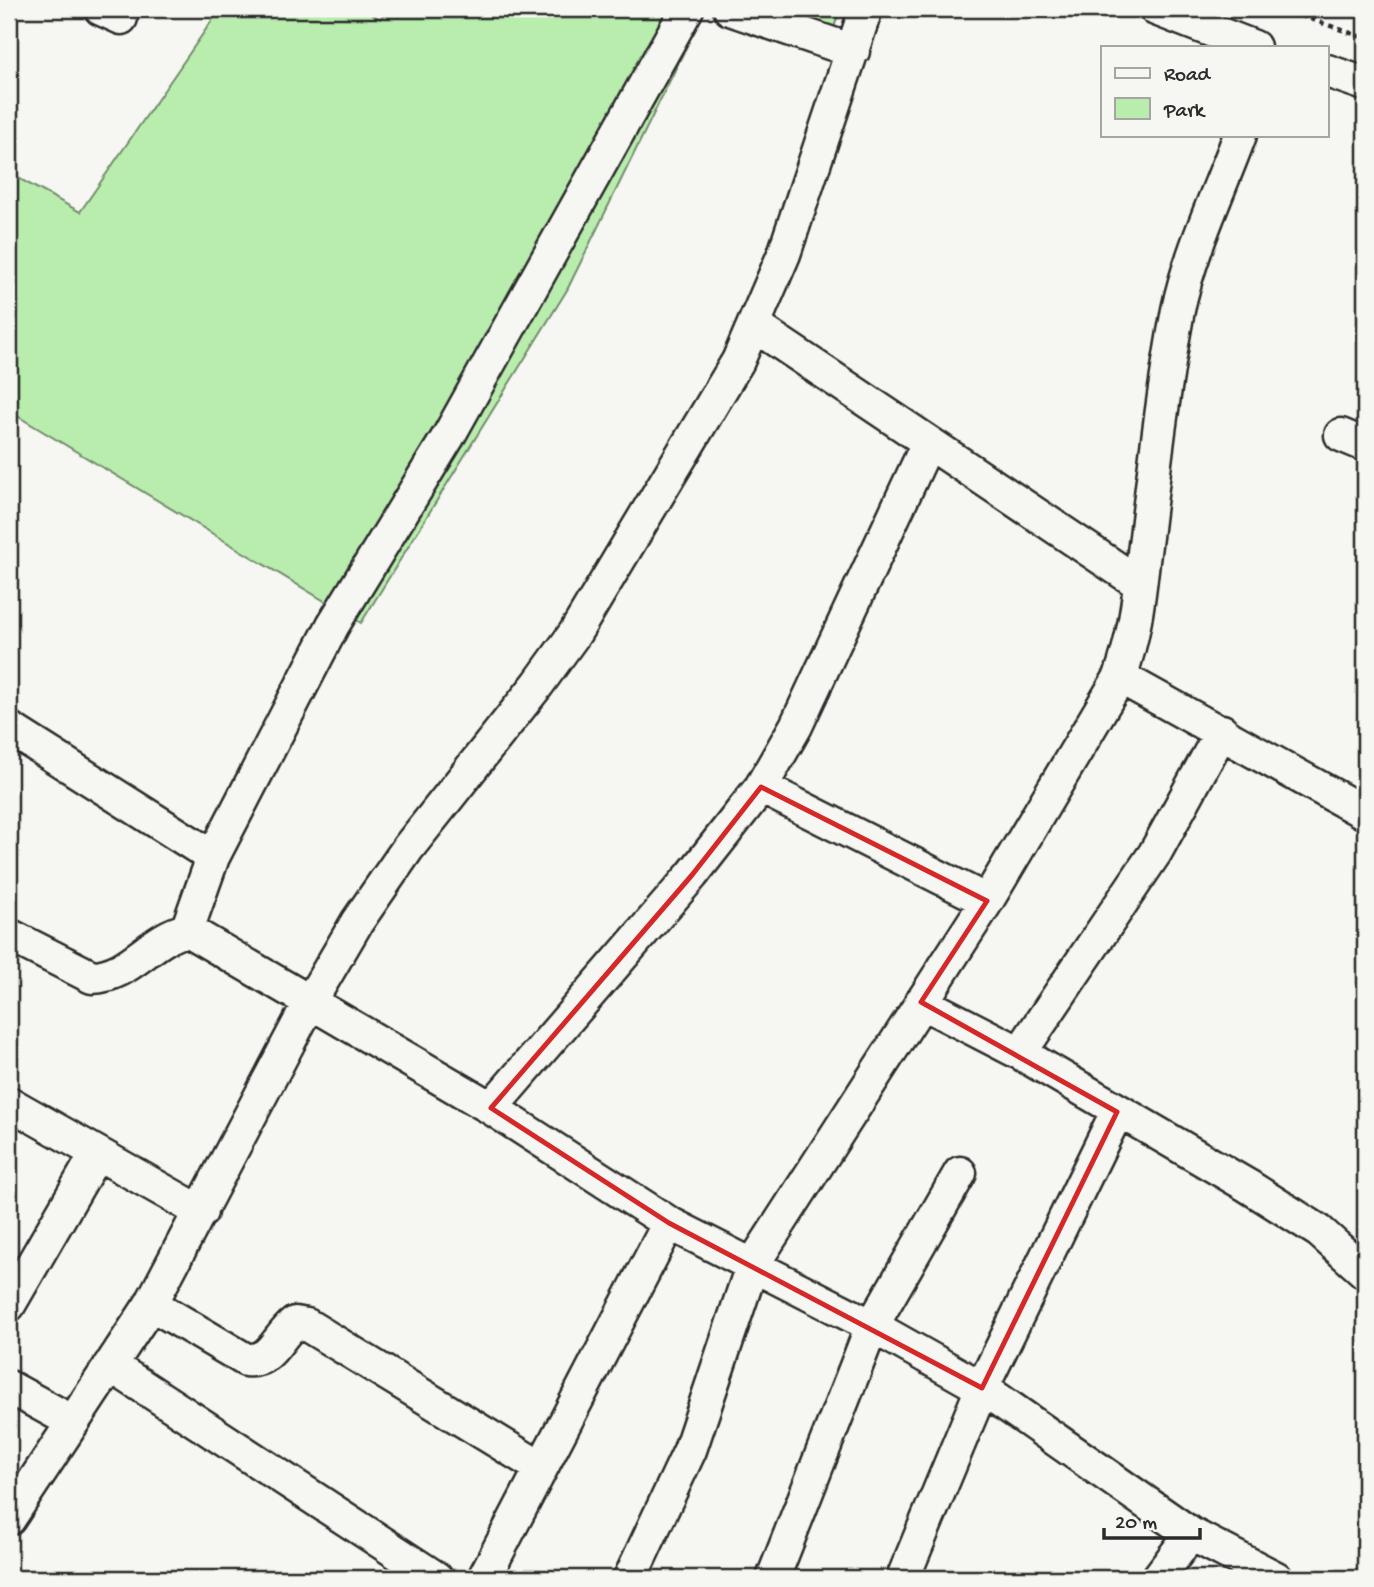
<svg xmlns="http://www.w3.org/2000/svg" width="1374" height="1587" viewBox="0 0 1374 1587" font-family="'Gochi Hand',sans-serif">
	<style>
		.green { fill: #b9edae; stroke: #728c6c; stroke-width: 2 }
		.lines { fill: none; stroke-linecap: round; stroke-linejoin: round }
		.minor-casing { stroke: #2b2b2b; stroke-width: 37 }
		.path { stroke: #2b2b2b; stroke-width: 4.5; stroke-dasharray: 5 5; stroke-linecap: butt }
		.minor { stroke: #f6f6f2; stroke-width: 32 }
		.marked { fill: none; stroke: #d62828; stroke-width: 5; stroke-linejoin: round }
	</style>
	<rect width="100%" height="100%" fill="#f6f6f2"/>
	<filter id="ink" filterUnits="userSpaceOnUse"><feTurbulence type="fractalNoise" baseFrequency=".0143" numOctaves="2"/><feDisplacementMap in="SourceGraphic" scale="14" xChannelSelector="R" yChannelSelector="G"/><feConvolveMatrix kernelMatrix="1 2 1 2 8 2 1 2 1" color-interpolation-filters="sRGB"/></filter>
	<g filter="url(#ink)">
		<path class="green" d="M220,9H364L380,19L388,9H705L567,290L361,623L9,411V173L80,212Z
			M711,9H840L830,40Z"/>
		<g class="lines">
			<defs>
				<path id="minor" d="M101,9L121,18
					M730,9L853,51
					M866,9L784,254L738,361L575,633L538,684L408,848L357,922L310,1002L491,1108L669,1223L872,1326L982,1388L1191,1534L1276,1578
					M1156,9L1254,47
					M1327,71L1365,84
					M755,326L1140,584
					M1341,435L1365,445
					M1120,677L1365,813
					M9,728L213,857
					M761,787L987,901
					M187,930L213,857L333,625L448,437L687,9
					M9,935L92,977C131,976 150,938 187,930L310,1002L151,1304L9,1519
					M921,1002L1020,1053L1248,1186L1319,1231L1365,1272
					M1020,1053L1155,853L1222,731
					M9,1103L201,1212
					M491,1108L692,875L761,787L796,726L928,443L934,446
					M151,1304L246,1360C272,1363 277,1336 295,1323L307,1325L541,1468
					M9,1305L97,1153
					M110,1365L436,1578
					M9,1387L71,1421
					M484,1578L669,1223
					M630,1578L690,1450L752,1266L987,901L1120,677C1138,626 1139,589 1146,537C1155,461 1164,385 1178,310C1189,255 1220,189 1240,135
					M773,1578L872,1326L960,1173
					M903,1578L982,1388L1117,1112
					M1158,1578L1191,1534"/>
			</defs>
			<use href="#minor" class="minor-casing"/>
			<path class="path" d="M1282,9L1365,38"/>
			<use href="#minor" class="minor"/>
		</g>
	</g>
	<path class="marked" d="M761,787L987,901L921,1002L1117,1112L982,1388L669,1223L491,1108L692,875Z"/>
	<rect width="1374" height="1587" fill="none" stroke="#f6f6f2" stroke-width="35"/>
	<rect x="18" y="18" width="1339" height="1552" fill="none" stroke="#2b2b2b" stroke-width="2.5" filter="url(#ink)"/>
	<rect x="1101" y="46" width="228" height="91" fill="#f6f6f2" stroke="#a5a5a2" stroke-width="2"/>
	<rect x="1115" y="68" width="35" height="10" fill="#f6f6f2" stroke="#a5a5a2" stroke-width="2"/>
	<text x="1164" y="80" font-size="21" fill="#2b2b2b">Road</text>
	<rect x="1115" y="98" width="35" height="21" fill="#b9edae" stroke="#a5a5a2" stroke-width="2"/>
	<text x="1164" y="116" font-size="21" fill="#2b2b2b">Park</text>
	<path d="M1104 1528v10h96v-10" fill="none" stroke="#2b2b2b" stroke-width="3.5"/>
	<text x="1115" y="1528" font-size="21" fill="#2b2b2b" stroke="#f6f6f2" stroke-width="5" paint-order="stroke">20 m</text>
</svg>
